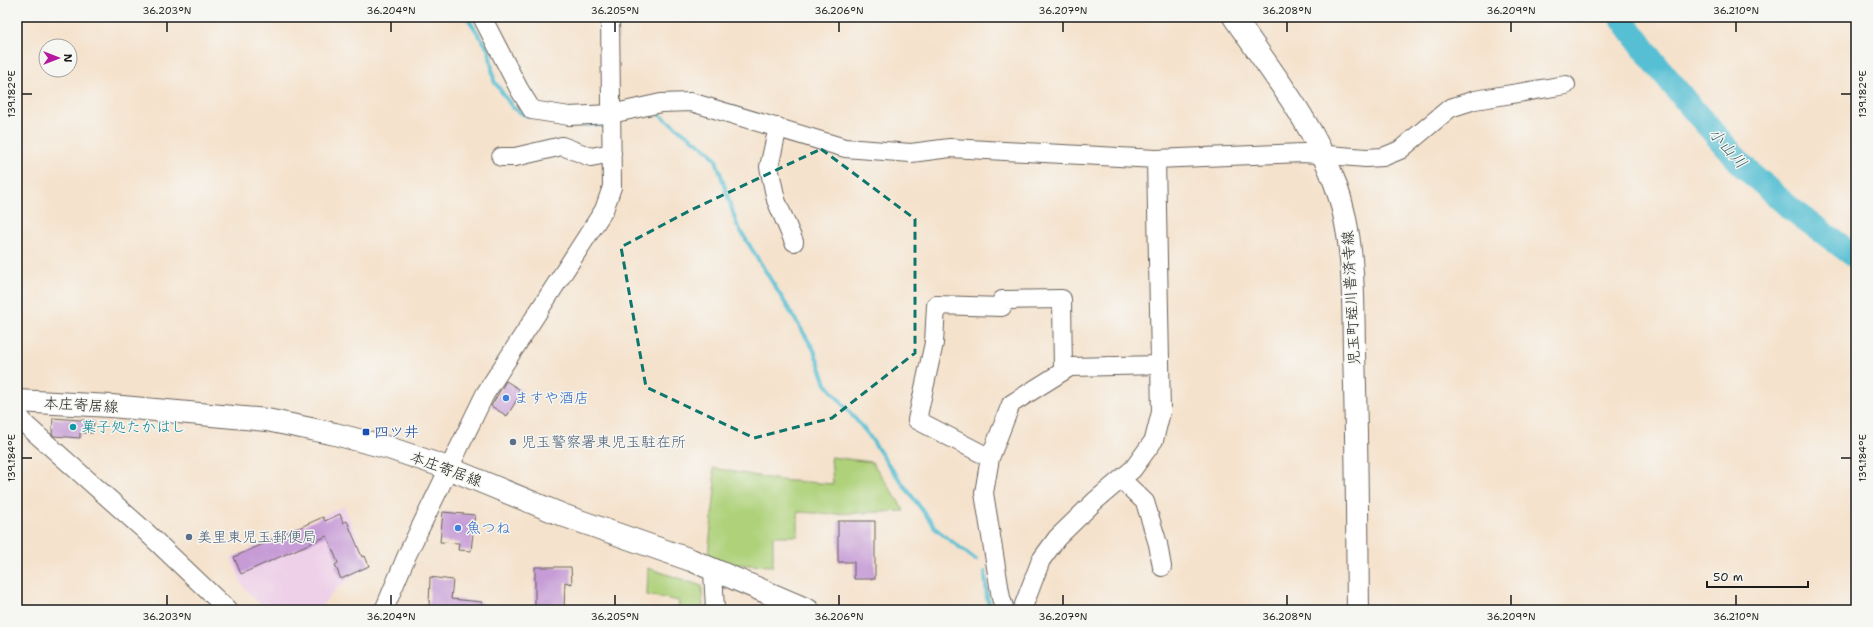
<svg xmlns="http://www.w3.org/2000/svg" width="1873" height="627" viewBox="0 0 1873 627" font-family="'Shantell Sans','Klee One',sans-serif">
	<style>
		.built { fill: #eed0e8 }
		.green { fill: #aed179; stroke: #65764a }
		.lines { fill: none; stroke-linecap: round; stroke-linejoin: round }
		.stream { stroke: #56bfd3; stroke-width: 4 }
		.river { stroke: #56bfd3; stroke-width: 24 }
		.building { fill: #c69bd6 }
		.minor-casing { stroke: #68615a; stroke-width: 20 }
		.major-casing { stroke: #68615a; stroke-width: 24 }
		.minor { stroke: #fff; stroke-width: 18 }
		.major { stroke: #fff; stroke-width: 22 }
		.marked { fill: none; stroke: #0f766e; stroke-width: 3; stroke-dasharray: 8 5; stroke-linejoin: round }
		.ticks { fill: none; stroke: #1c1c1c; stroke-width: 1.5 }
		.shop-dot { fill: #3f7fe0; stroke: #f6f6f2; stroke-width: 1.5 }
		.culture-dot { fill: #0f9aa8; stroke: #f6f6f2; stroke-width: 1.5 }
		.transit-dot { fill: #1a4fb4; stroke: #f6f6f2; stroke-width: 1.5 }
		.service-dot { fill: #5c6f8a; stroke: #f6f6f2; stroke-width: 1.5 }
		.labels { text-anchor: middle; dominant-baseline: central; stroke-width: 3; stroke-linejoin: round; paint-order: stroke }
		.street-label { font-size: 15px; fill: #1c1c1c; stroke: #f6f6f2 }
		.shop-label { font-size: 15px; fill: #366cbe; stroke: #f6f6f2; text-anchor: start }
		.culture-label { font-size: 15px; fill: #0d838f; stroke: #f6f6f2; text-anchor: start }
		.transit-label { font-size: 15px; fill: #164399; stroke: #f6f6f2; text-anchor: start }
		.service-label { font-size: 15px; fill: #4e5e75; stroke: #f6f6f2; text-anchor: start }
		.water-label { font-size: 16px; font-style: italic; fill: #335d65; stroke: #f6f6f2 }
		.neatline { fill: none; stroke: #1c1c1c; stroke-width: 1.5 }
		.ticks-label { font-size: 10px; text-anchor: middle; fill: #1c1c1c }
	</style>
	<rect width="100%" height="100%" fill="#f6f6f2"/>
	<filter id="ink" filterUnits="userSpaceOnUse"><feTurbulence type="fractalNoise" baseFrequency=".025" numOctaves="2"/><feDisplacementMap in="SourceGraphic" scale="8" xChannelSelector="R" yChannelSelector="G"/><feConvolveMatrix kernelMatrix="1 2 1 2 8 2 1 2 1" color-interpolation-filters="sRGB"/></filter>
	<filter id="wash" filterUnits="userSpaceOnUse"><feTurbulence type="fractalNoise" baseFrequency=".012" numOctaves="4" result="noise"/><feDisplacementMap in="SourceGraphic" scale="16" xChannelSelector="R" yChannelSelector="G"/><feGaussianBlur stdDeviation="0.9" result="paint"/><feColorMatrix in="noise" values="0 0 0 0 0 0 0 0 0 0 0 0 0 0 0 0 0 1.4 0 .05"/><feComposite in="paint" operator="in"/></filter>
	<g filter="url(#wash)">
		<rect width="100%" height="100%" fill="#f5e2cc"/>
		<path class="built" d="M344,506L370,566L338,587L318,610H266L244,588L231,558Z"/>
		<path class="green" d="M831,457L872,462L901,505L904,511L833,514L798,512V536H773V566L726,564L708,556L715,490L713,468L779,480L833,484Z
			M648,568L702,586L703,610H678L679,601L647,595Z"/>
		<g class="lines">
			<path class="stream" d="M467,17L489,50L494,81L513,108L523,114L528,116
				M653,113H657L709,151L716,160L737,225L814,350L826,384L868,434L888,464L937,530L976,560
				M577,124L600,125
				M985,572L987,598L991,610"/>
			<path class="river" d="M1621,17L1652,59L1690,106L1744,167L1790,208L1856,257"/>
		</g>
		<g id="blocks">
			<path class="building" d="M506,381L522,391L507,416L491,406Z
				M53,418L94,421L93,433H80V438L54,436L52,434Z
				M443,512L475,515L471,551L458,550L459,543L440,542Z
				M340,514L343,523L347,521L362,557L365,556L369,566L341,579L335,565L338,563L327,536L241,574L234,557L323,517L325,521Z
				M838,521H875V579H854V562H838Z
				M535,567H571L572,584L565,582L564,610L535,609Z
				M430,577L453,580L451,599L482,602V610H438L429,608Z"/>
		</g>
	</g>
	<g filter="url(#ink)">
		<use href="#blocks" fill-opacity="0" stroke="#68615a" stroke-width="1"/>
		<g class="lines">
			<defs>
				<path id="minor" d="M482,17L519,89L532,110L569,116L611,114L661,103L691,102L845,148L911,153L950,148L1156,159L1303,153L1366,158L1383,157L1400,150L1450,108L1475,100L1566,85
					M778,127L769,167L776,200L794,242
					M501,157H515L562,146L591,157L612,153
					M17,413L26,425L143,529L228,610
					M990,458L917,420L934,343L936,305L1002,307V300L1062,299L1063,371
					M1121,479L1145,502L1158,544L1162,567
					M713,570L715,610
					M384,610L407,555L485,394L604,210L612,187L610,17
					M1005,610L1001,598L984,493L990,458L1011,404L1070,367L1160,365
					M1022,610L1041,560L1057,538L1095,501L1133,469L1154,440L1161,412L1156,159"/>
				<path id="major" d="M1234,17C1270,70 1313,123 1335,183C1355,237 1353,296 1354,353C1357,439 1357,524 1358,610
					M17,401L111,406L267,420L335,434L389,448L448,468L565,516L691,560L808,610"/>
			</defs>
			<use href="#minor" class="minor-casing"/>
			<use href="#major" class="major-casing"/>
			<use href="#minor" class="minor"/>
			<use href="#major" class="major"/>
		</g>
	</g>
	<path class="marked" d="M821,149L915,219V353L832,418L754,438L646,387L621,247L689,211Z"/>
	<path class="ticks" d="M167,22V32M391,22V32M615,22V32M839,22V32M1063,22V32M1287,22V32M1511,22V32M1736,22V32M22,94H32M1841,94H1851M22,458H32M1841,458H1851M167,595V605M391,595V605M615,595V605M839,595V605M1063,595V605M1287,595V605M1511,595V605M1736,595V605"/>
	<g class="shop-dot">
		<circle cx="506" cy="398" r="4"/>
		<circle cx="458" cy="528" r="4"/>
	</g>
	<circle class="culture-dot" cx="73" cy="427" r="4"/>
	<rect class="transit-dot" x="362" y="428" width="8" height="8" rx="2"/>
	<g class="service-dot">
		<circle cx="513" cy="442" r="4"/>
		<circle cx="189" cy="537" r="4"/>
	</g>
	<g class="labels">
		<g class="street-label">
			<text transform="translate(1351 298) rotate(-93)">児玉町蛭川普済寺線</text>
			<text transform="translate(81 405) rotate(3)">本庄寄居線</text>
			<text transform="translate(446 469) rotate(20)">本庄寄居線</text>
		</g>
		<g class="shop-label">
			<text x="514" y="398">ますや酒店</text>
			<text x="466" y="528">魚つね</text>
		</g>
		<g class="culture-label">
			<text x="81" y="427">菓子処たかはし</text>
		</g>
		<g class="transit-label">
			<text x="374" y="432">四ツ井</text>
		</g>
		<g class="service-label">
			<text x="521" y="442">児玉警察署東児玉駐在所</text>
			<text x="197" y="537">美里東児玉郵便局</text>
		</g>
		<g class="water-label">
			<text transform="translate(1728 148) rotate(48)">小山川</text>
		</g>
	</g>
	<rect width="1873" height="627" fill="none" stroke="#f6f6f2" stroke-width="44"/>
	<g transform="translate(58 58) rotate(90)"><circle r="19" fill="#f6f6f2" stroke="#9f9f9c"/>
	<path d="M0-3L7 15L0 10L-7 15Z" fill="#b5179e"/>
	<text y="-6" font-size="11" font-weight="bold" text-anchor="middle" fill="#1c1c1c">N</text>
	</g>
	<path d="M1707 581v6h101v-6" fill="none" stroke="#1c1c1c" stroke-width="2"/>
	<text x="1713" y="581" font-size="12" fill="#1c1c1c" stroke="#f6f6f2" stroke-width="3" paint-order="stroke">50 m</text>
	<rect x="22" y="22" width="1829" height="583" class="neatline"/>
	<g class="ticks-label">
		<text x="167" y="14">36.203°N</text>
		<text x="391" y="14">36.204°N</text>
		<text x="615" y="14">36.205°N</text>
		<text x="839" y="14">36.206°N</text>
		<text x="1063" y="14">36.207°N</text>
		<text x="1287" y="14">36.208°N</text>
		<text x="1511" y="14">36.209°N</text>
		<text x="1736" y="14">36.210°N</text>
		<text transform="translate(1862 94) rotate(-90)" y="4">139.182°E</text>
		<text transform="translate(11 94) rotate(-90)" y="4">139.182°E</text>
		<text transform="translate(1862 458) rotate(-90)" y="4">139.184°E</text>
		<text transform="translate(11 458) rotate(-90)" y="4">139.184°E</text>
		<text x="167" y="620">36.203°N</text>
		<text x="391" y="620">36.204°N</text>
		<text x="615" y="620">36.205°N</text>
		<text x="839" y="620">36.206°N</text>
		<text x="1063" y="620">36.207°N</text>
		<text x="1287" y="620">36.208°N</text>
		<text x="1511" y="620">36.209°N</text>
		<text x="1736" y="620">36.210°N</text>
	</g>
</svg>
